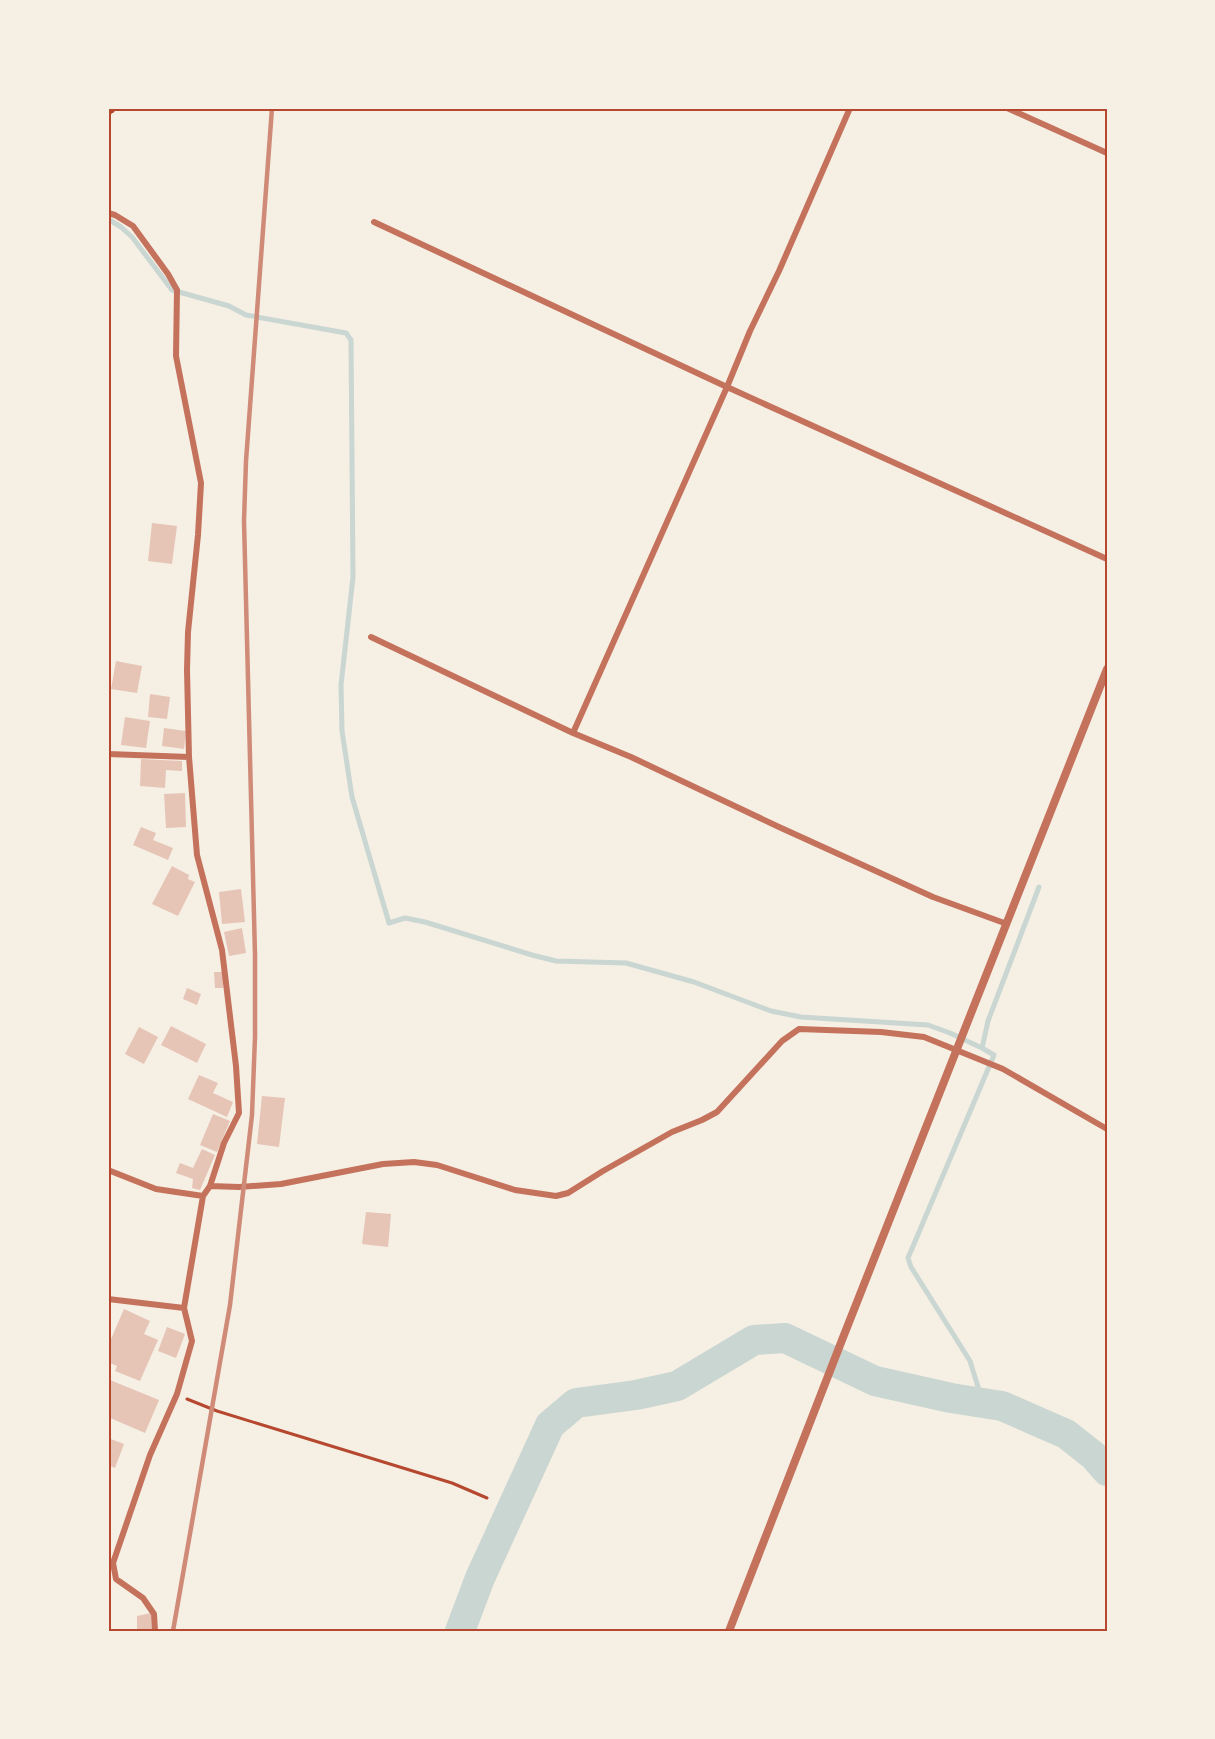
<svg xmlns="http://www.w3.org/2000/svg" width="1215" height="1739" viewBox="0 0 1215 1739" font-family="'Source Sans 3',sans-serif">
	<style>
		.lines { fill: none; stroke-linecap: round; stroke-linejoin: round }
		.stream { stroke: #c9d6d2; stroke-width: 5 }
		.river { stroke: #c9d6d2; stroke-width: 30 }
		.building { fill: #e6c5b7 }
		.path { stroke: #b5482f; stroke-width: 3 }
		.minor { stroke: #c5725c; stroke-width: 6 }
		.tertiary { stroke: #c5725c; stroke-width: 8 }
		.primary { stroke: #b5482f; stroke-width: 10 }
		.rail { stroke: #cf8b77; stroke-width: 4.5 }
		.neatline { fill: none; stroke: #b5482f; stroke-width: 2 }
	</style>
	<rect width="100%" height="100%" fill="#f6efe4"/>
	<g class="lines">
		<path class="stream" d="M108,219L121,227L132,237L172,290L229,306L246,315L346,333L351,340L353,577L341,685L342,731L352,797L389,923L405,918L425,922L532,955L556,961L626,963L694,982L771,1011L801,1017L928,1025L950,1033L982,1048
			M983,1403L970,1361L911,1267L908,1258L994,1055L982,1048L988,1021L1039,887"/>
		<path class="river" d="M460,1631L480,1578L550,1425L576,1403L636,1395L677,1386L754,1340L785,1338L875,1381L951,1398L1002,1406L1066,1434L1094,1456L1107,1471"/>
	</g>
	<path class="building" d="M152,523L177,526L172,564L148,561Z
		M116,661L142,666L137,693L111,689Z
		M150,694L170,697L167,719L148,717Z
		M125,717L150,721L146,748L121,745Z
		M164,728L186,731L184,749L162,746Z
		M141,759L182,761V771L166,770L165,788L140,786Z
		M185,793L186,827L166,828L164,794Z
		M141,827L156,833L153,840L173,848L168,860L133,845Z
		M172,866L189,875L188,879L195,882L178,916L152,904Z
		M241,889L245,922L222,924L219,892Z
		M242,928L246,953L229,956L224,932Z
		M214,972H223V988H215Z
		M187,988L201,994L197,1005L183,999Z
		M171,1026L206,1044L197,1063L161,1045Z
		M139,1027L158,1037L144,1064L125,1054Z
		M199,1075L218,1083L213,1093L233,1102L227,1117L188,1099Z
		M262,1096L285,1098L279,1147L257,1144Z
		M213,1114L230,1121L217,1152L200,1145Z
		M202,1149L215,1155L200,1190L192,1188L193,1179L176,1173L180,1163L193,1168Z
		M366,1212L391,1214L388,1247L362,1244Z
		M124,1309L150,1321L144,1334L158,1340L140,1381L115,1371L117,1366L108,1362V1346Z
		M167,1327L185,1334L176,1358L158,1351Z
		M110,1380L159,1400L145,1433L108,1417V1385Z
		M108,1438L124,1444L115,1468L108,1465Z
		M151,1613L152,1631H137V1616Z"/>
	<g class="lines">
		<path class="path" d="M187,1399L217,1411L452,1483L487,1498"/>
		<path class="minor" d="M1007,108L1107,153
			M108,213L115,215L133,226L168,274L177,290L176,356L201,483L198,535L188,632L187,670L189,757L197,855L222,950L236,1066L239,1113L224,1143L210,1186L203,1196L184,1308L192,1341L177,1394L150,1455L113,1563L116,1579L143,1598L154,1614L155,1631
			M374,222L727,387L1107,559
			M371,637L573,733L631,757L779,827L933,897L1007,924
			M573,733L727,387L750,331L779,271L850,108
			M108,754L189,757
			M108,1170L156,1189L203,1196
			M210,1186L239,1187L281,1184L383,1164L414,1162L437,1165L515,1190L556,1196L568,1193L603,1171L672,1132L702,1120L717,1112L782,1041L799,1029L881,1032L924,1037L1003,1069L1107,1129
			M108,1299L184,1308"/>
		<path class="tertiary" d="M729,1631L842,1340L1107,669"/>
		<path class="primary" d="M108,110L111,108"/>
		<path class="rail" d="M173,1631L230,1305L252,1115L255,1037V955L244,521L246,461L272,108"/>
	</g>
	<rect width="1215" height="1739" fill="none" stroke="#f6efe4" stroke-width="219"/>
	<rect x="110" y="110" width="996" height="1520" class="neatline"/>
</svg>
